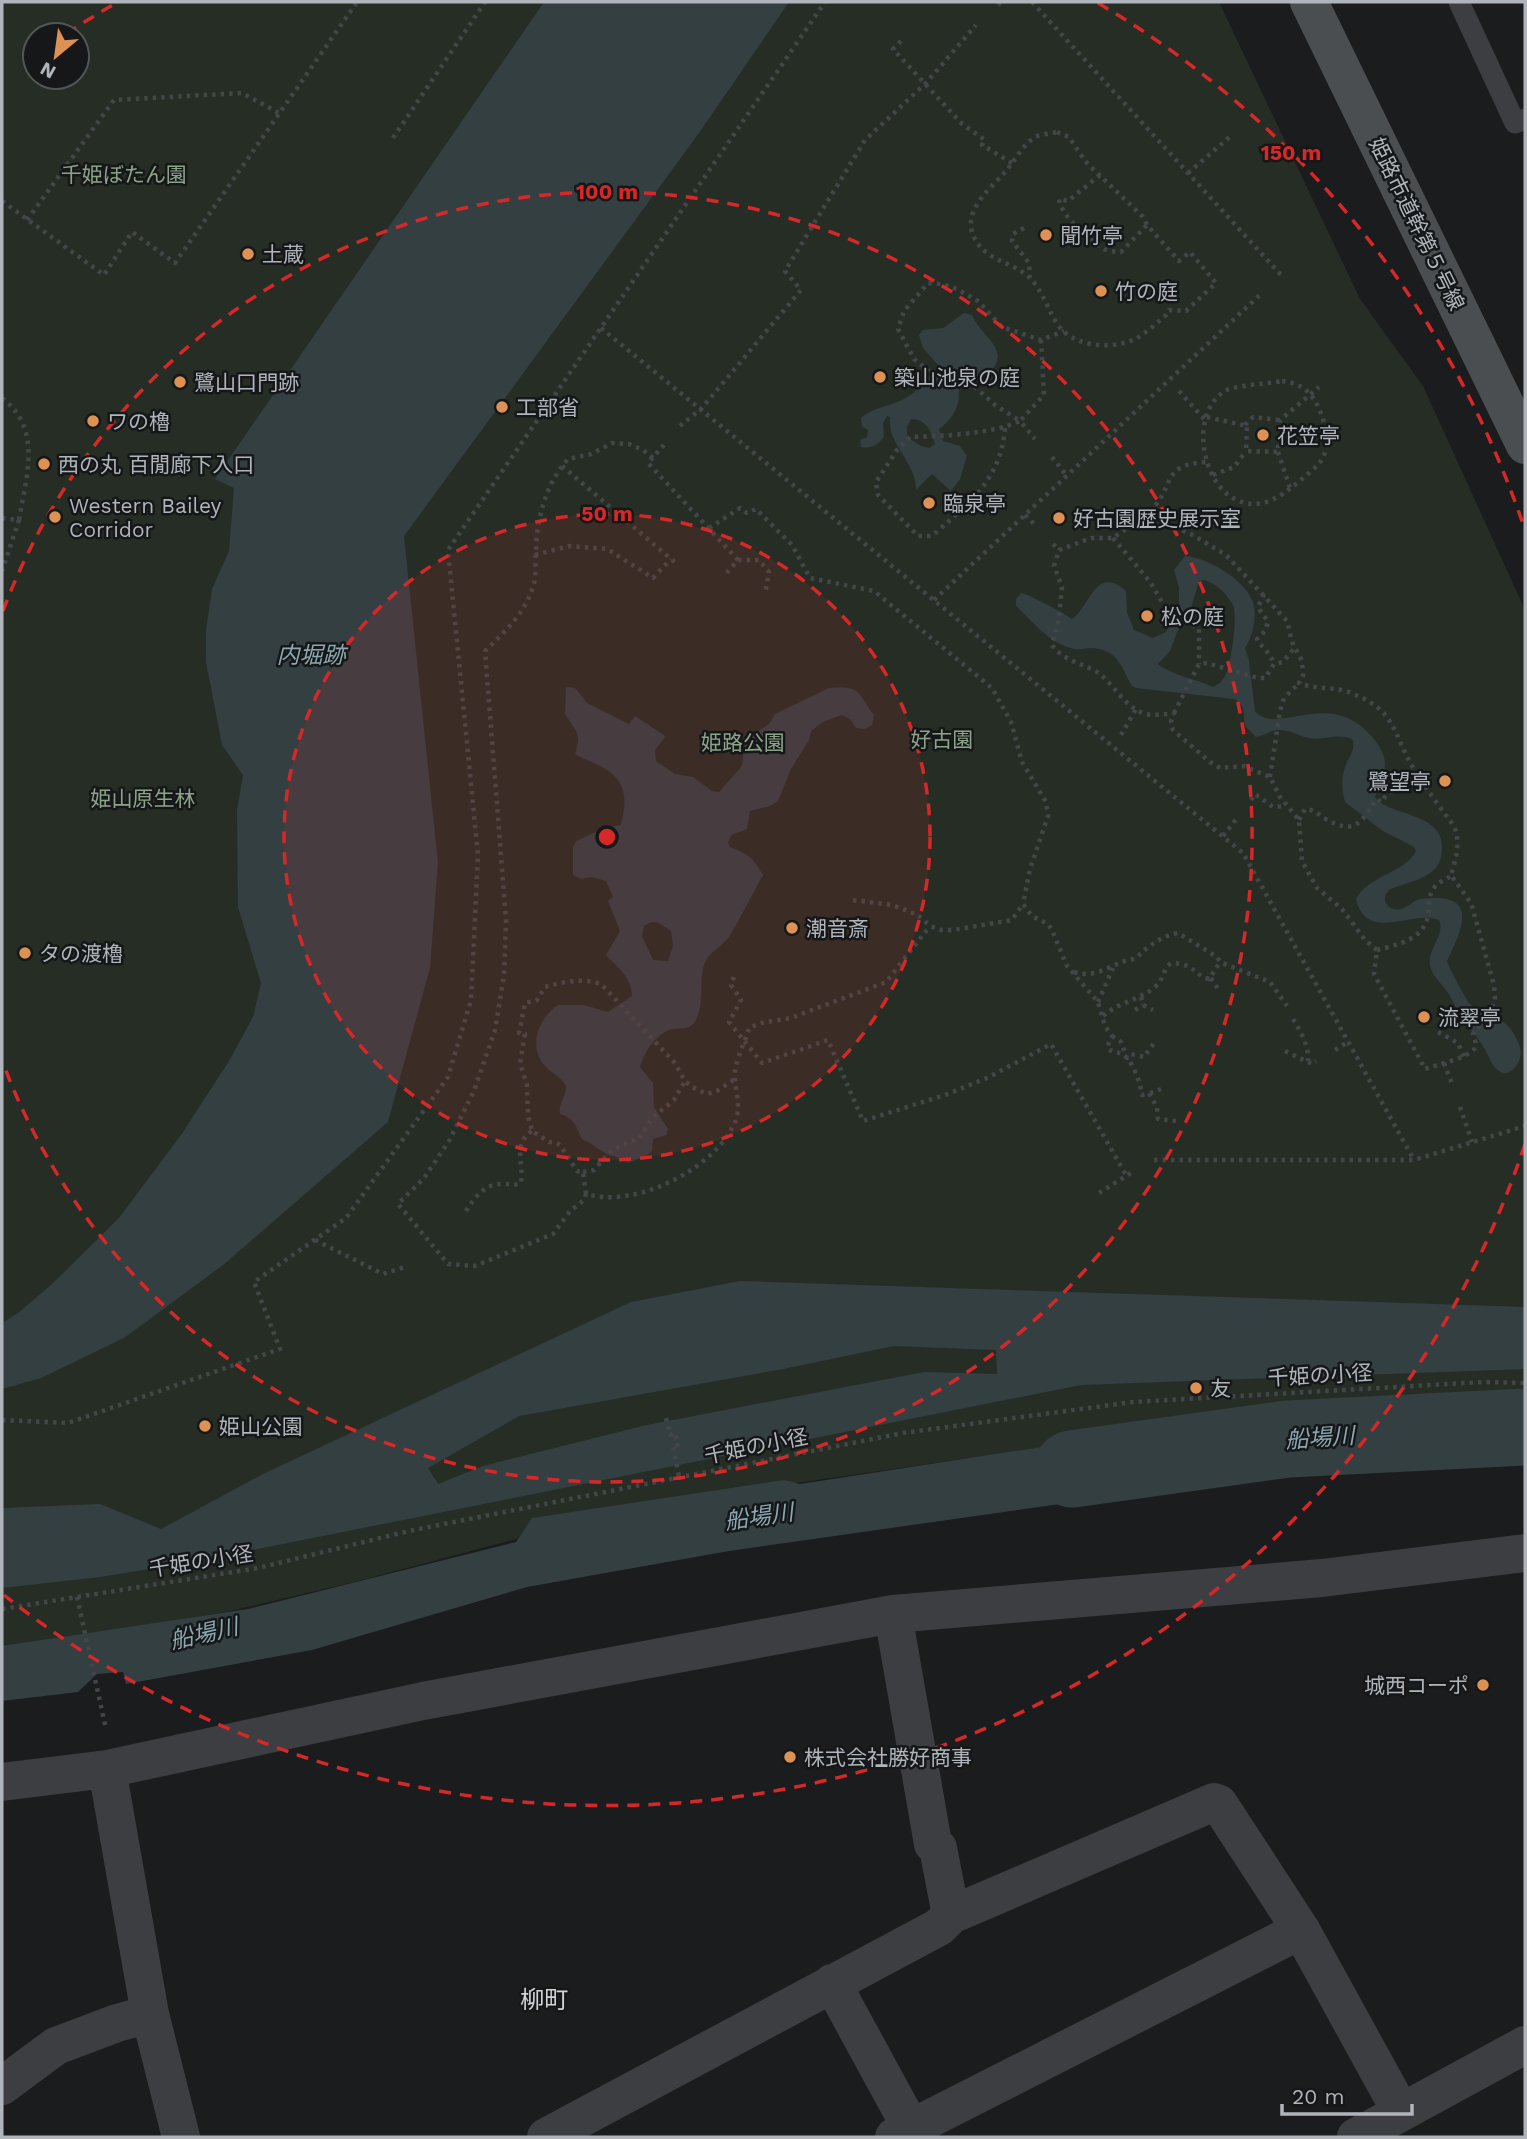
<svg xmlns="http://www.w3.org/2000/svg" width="1527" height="2139" viewBox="0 0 1527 2139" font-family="'Work Sans','Noto Sans JP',sans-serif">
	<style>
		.green { fill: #262d25; fill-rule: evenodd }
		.water { fill: #343f42; fill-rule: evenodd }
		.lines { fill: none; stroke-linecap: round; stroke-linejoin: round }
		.river { stroke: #343f42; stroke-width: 77 }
		.path { stroke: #434648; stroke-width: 4.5; stroke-dasharray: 3.5 5; stroke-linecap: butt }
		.lane { stroke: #3d3e42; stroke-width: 21 }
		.street { stroke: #3d3e42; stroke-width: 38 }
		.secondary { stroke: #4b4e51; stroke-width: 38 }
		.ring { fill: none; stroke: #d62828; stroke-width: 3.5; stroke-dasharray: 12 9 }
		.poi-dot { fill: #dd9253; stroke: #161718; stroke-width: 2.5 }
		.labels { text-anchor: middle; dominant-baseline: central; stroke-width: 5; stroke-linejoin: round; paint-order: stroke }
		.park-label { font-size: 21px; fill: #8da389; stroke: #161718 }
		.street-label { font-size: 21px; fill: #afb5bb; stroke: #161718 }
		.poi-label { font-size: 21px; fill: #afb5bb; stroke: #161718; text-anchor: start }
		.water-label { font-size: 23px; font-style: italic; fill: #8ba7b1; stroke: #161718 }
		.quarter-label { font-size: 24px; fill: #d0d3d7; stroke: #161718 }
		.centre { fill: #d62828; stroke: #161718; stroke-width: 3.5 }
		.ring-label { font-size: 21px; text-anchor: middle; font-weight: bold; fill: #d62828; stroke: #161718; stroke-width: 5; stroke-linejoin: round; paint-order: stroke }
	</style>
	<rect width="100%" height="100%" fill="#1b1c1d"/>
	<path class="green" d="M2,2H1219L1360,299L1423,386L1525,610V1401L1114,1437L533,1521L517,1539L354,1582L231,1611L2,1649ZM35,35H77V77H35Z"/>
	<path class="water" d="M544,2H789L699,133L404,536L438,863L430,968L388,1122L223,1265L124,1338L41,1378L2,1389V1323L18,1313L52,1284L119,1218L181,1135L229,1061L253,1017L261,983L238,907L237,810L243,775L222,745L206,662V630L212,589L229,551L234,488L215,479Z
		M964,313L972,315C983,340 1017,351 983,379L963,374C957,383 959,388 959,398C958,410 949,422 939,429L943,441L960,446L967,456L960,479L951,491L932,474L916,490C916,469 902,457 894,439C890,432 890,424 890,417L887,416L883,423L884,437C877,445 872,449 861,447L860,440L867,437L868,430L862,426L861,418C874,407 888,407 902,400C918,392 928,379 938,365L923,348L919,335L923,330L943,328ZM911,419C927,420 931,431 935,444L929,448L921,446L907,437V427Z
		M1185,556C1206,557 1244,579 1252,600C1258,614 1253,636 1245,648L1249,661L1255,712C1280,736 1330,686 1373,738C1392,761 1385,772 1375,797C1385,815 1441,812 1442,845C1444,879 1413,879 1389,890C1379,900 1389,912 1401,909C1409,907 1413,900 1421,899C1480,891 1463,928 1447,961C1447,964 1467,1001 1469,1003C1487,1021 1505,1011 1518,1042C1521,1049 1522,1055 1518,1063C1516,1067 1512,1072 1506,1073C1501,1074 1496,1069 1493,1065C1489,1059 1487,1052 1483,1046C1477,1036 1470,1029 1463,1020C1457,1013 1455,1004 1450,996C1444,985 1432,978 1430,965C1427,949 1446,934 1439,920C1413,909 1367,944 1356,899C1370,874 1404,874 1416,851L1414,847L1383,831L1345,802C1342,791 1341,779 1345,767C1349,756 1355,752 1353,740C1339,732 1325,741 1309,738C1298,736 1290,729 1277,730C1269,731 1263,736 1256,737L1245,726C1243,713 1246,706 1234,699L1136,688L1132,686C1120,665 1118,649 1090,648C1085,648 1079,650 1074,649C1050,644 1033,622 1016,606V599L1021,593C1026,593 1066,614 1072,619C1090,607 1095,564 1126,591L1127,612L1134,630L1153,638L1166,632L1179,607V588L1174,570ZM1204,580C1216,583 1227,594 1233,605C1238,616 1231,665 1225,676C1222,682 1219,684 1213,687C1196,679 1171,675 1158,664L1170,651L1177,632L1188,618L1199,581Z
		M566,687L575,688L587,703L629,724L635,716L664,735L665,737L655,750L656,761L675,774L693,777L712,791L719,792L742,766L745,739L769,724L775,714L829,688C863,685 857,693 874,715L872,725L865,729L856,728L850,719L842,715L823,722L811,731L809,740L791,769L778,801L770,806L750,811L747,829L731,835L728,843L730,847C749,854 753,858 763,875C752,895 741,917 729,937C721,948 709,951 704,965C699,980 705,1008 694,1023C688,1031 677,1027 669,1030C654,1037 644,1052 640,1067L653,1083L654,1107L668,1129L666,1135L653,1139L652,1151L646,1156L628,1163C621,1158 615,1157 607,1154C599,1150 592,1143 582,1139C576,1127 574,1117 560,1114C558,1103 567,1096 566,1086C561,1077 553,1074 546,1067C527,1047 538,1019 558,1005H584L608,1012L632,996C631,976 618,968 606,955L620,931L608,901L613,897L606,881L592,877L581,879L573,875V847L576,841L605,828L621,825C628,795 626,778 596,764C589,760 582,759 575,754C582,732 576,732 565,714ZM651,922H657L671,931L673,946L668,961L653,960L642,936L644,926Z
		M740,1281L1525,1307V1369L1081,1385L187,1563L100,1577L2,1588V1508L100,1504L161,1529L265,1473L631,1302ZM894,1346L996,1350L997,1374L924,1372L647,1425L483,1466L438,1484L428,1468L519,1416L783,1369Z
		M1408,1413L1525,1415V1437L1481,1435L1444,1445L1359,1449L1313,1463L1199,1467L1174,1472L1145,1484L1114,1487L1102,1498L729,1551L527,1587L312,1650L126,1684L123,1672L97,1674L78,1692L2,1701V1646L248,1609L516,1542L532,1518L784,1480L800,1484L1120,1435L1177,1455L1231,1451L1260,1431L1327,1418Z"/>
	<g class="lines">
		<path class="river" d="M1072,1469L1288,1439L1525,1427"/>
		<path class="path" d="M1032,2L1281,275
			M998,5L1001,2
			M901,41L893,49L962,124L985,140L982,145L1012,163
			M1057,132L1069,137L1085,161L1143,217L1147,225L1179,261L1190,252L1216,283L1186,311L1169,310L1166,315C1157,323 1147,332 1137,338C1114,350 1074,348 1058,325C1048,311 1044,293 1031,279C1014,261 984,262 973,235C963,210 990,189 1005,172C1014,162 1021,148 1032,139C1038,134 1049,134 1057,132Z
			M393,138L485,2
			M1188,173L1233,134
			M1100,175L1068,201L1059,199C1061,216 1090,241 1104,249C1109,252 1115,251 1121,252L1147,225
			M2,201L104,275L132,232L175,263L357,2
			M27,220L114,100L242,93L279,113
			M1024,228L1013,234L1012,241L1029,263L1030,278
			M601,328L1243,853L1414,1160
			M1041,340L1044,395L1020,421L995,405L975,387L962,380L947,379L930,372L914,359L898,329L904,311L928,283L942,284L957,289L978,301L1002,327L1041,340L1064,331
			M1282,381C1292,382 1303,386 1310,394C1322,408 1331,438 1324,455C1320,465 1311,471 1303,478C1284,494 1263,512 1237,500C1201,485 1189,412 1225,391C1235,385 1268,384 1282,381Z
			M1179,391L1205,420
			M2,398C43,429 26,477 19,520
			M1207,417L1247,426L1246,451L1278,452L1280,420L1319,387
			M1245,425L1253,417L1280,420
			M680,426L701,409L801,290L785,271L865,140L926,83L976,25
			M1005,428C1001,480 968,504 932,536H918L878,495L876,482L897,450L910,437C942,436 993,434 1020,421L1035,439
			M664,445L648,463L738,560L724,576
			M1278,452L1290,488
			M1052,457L1067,476
			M653,458L643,450L629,444L612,443L591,454L568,459C546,484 537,517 536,549C535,561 537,576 533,587C523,616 506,630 485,651L506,920L504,975L495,1030L474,1091L449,1141L424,1178L398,1204L448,1264L475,1266L553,1234L570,1211L584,1200L586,1194C635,1209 715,1169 735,1122C741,1107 736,1094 735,1080C733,1063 745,1044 749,1028L761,1023L791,1018L886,982L930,926
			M562,466L677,564
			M1213,475L1234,467L1246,451
			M1025,515L1035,525
			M1143,517C1147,514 1152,510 1155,506C1175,480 1164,465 1206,462
			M2,518L19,520L2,571
			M1142,518L1160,521L1191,534L1226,555L1287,621L1292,642L1302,661L1303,676L1299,683C1316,690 1335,686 1351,693C1398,711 1392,734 1414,769C1426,788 1440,808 1454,826C1461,843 1456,858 1451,875L1471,903L1494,985L1495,999L1490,1013L1473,1034C1474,1038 1476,1042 1476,1045C1475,1057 1435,1065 1425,1069L1374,974L1377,950L1365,940L1342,909L1317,888L1302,861L1299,820L1280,797L1270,777L1244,766L1220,768L1210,762L1173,730L1171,721L1174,713C1166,714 1155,716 1146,714C1125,708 1115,686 1100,674C1084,663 1064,662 1052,645L1059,618L1062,587L1054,566L1059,550L1091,538H1113Z
			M709,528L740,508L747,513L756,509L792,545L810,578L874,591L992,688L1011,722L1022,762L1046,802L1048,816L1030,869L1023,904
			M1113,538L1151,583L1163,604L1173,614L1199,629V664
			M1053,544L1059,550
			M535,555L569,546L607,549L653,578L671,559
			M738,560H759L769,572L765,594
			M1264,594L1258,607L1268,622L1265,631L1257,639C1263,649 1270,652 1274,664
			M934,600L1262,293
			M1174,713L1199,664L1207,663L1258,678H1265L1274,664L1283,662L1296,646
			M1121,735L1136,709
			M1270,777L1280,711L1284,698L1299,683
			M1251,800L1255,794L1273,807L1286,806
			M1299,820L1305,809C1314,810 1317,813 1324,818C1354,836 1360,824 1377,799L1381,802L1388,793L1423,781
			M1223,836L1237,818
			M853,900L892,905L918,915L930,926L941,930H953L1012,920L1023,904L1032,916L1048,924L1052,930L1067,966L1098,1002L1105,1026L1112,1036L1107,1047C1112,1053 1115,1051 1122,1054C1132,1059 1141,1084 1142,1095L1149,1093L1157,1107L1158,1119L1176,1121
			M1377,950C1397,945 1425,939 1428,915C1429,906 1428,896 1434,888C1438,881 1446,881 1451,875
			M1074,972C1099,980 1115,960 1135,959C1148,946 1160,937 1178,933L1217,957L1220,962L1270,982L1287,1006
			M734,977L731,985L741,1000L729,1022L762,1063L828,1040L863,1121L948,1094L989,1077L1051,1044L1126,1175
			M1211,978L1218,989
			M1141,997L1143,1005L1153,1010
			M1098,1002L1113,968
			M1135,1010L1143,1005
			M1103,1016C1122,1000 1141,1000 1156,986C1164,979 1163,969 1171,963C1196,964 1192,974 1209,979L1220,962
			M1293,1019C1301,1032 1309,1046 1308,1061
			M1438,1032L1458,1043L1464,1057
			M1112,1036L1121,1042L1127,1058L1131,1054L1144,1057L1154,1043
			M1335,1050L1348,1042
			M1285,1051L1312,1064L1316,1061
			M1444,1063L1453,1086
			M1150,1093L1161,1089
			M1460,1107L1472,1142
			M1154,1160H1414L1525,1126
			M583,1172L594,1170L612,1150L639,1138L653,1117L674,1100L685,1081
			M1099,1193L1134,1171
			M586,1194L583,1172L577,1171L560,1145L555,1142H549L532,1131L528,1116L527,1085L520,1063L525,1034L519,1033L525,1003L537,1000L545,987C562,982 586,977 602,985L674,1062L685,1081L692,1087L707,1094L717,1091L735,1079
			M466,1211C475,1197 485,1183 503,1184C511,1184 514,1186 521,1183C524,1163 512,1144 532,1131
			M315,1240L383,1274L405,1267
			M666,1418L670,1435L675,1433L678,1445H673L679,1477
			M2,1420L68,1423L280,1349L254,1282L346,1218L448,1077L471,1000L478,855L448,550L825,2
			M77,1597L106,1729
			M2,1609L258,1568L409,1531L903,1433L1133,1402L1484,1382L1525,1383"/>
		<path class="lane" d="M1459,2L1515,123L1525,119"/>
		<path class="street" d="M893,1614L933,1844L938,1848L951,1915
			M107,1769L150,2014L181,2137
			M2,1782L107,1769L423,1701L893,1614L1322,1578L1525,1553
			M832,1983L911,2128
			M2,2086L56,2046L117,2023L150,2014
			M546,2137L939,1927L951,1915L1214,1802L1219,1804L1301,1930L1401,2112
			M894,2137L1301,1930
			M1356,2137L1525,2045"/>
		<path class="secondary" d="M1309,2L1525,445"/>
	</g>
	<circle cx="607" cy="837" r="323" fill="#d62828" fill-opacity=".12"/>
	<g class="ring">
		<circle cx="607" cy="837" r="323"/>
		<path d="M3 611A645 645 0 1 1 3 1063"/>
		<path d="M1525 1144A968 968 0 0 1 4 1595M66 34A968 968 0 0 1 116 3M1098 3A968 968 0 0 1 1525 530"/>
	</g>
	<g class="poi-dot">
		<circle cx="1046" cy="235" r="7"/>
		<circle cx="248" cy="254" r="7"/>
		<circle cx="1101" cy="291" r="7"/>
		<circle cx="880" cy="377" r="7"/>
		<circle cx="180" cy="382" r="7"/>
		<circle cx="502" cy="407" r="7"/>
		<circle cx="93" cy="421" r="7"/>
		<circle cx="1263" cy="435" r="7"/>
		<circle cx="44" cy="464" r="7"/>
		<circle cx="929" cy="503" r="7"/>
		<circle cx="55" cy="517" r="7"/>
		<circle cx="1059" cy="518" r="7"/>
		<circle cx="1147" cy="616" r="7"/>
		<circle cx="1445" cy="781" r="7"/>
		<circle cx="792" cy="928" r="7"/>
		<circle cx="25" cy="953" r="7"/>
		<circle cx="1424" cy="1017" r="7"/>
		<circle cx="1196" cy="1388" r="7"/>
		<circle cx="205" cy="1426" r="7"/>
		<circle cx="1483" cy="1685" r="7"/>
		<circle cx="790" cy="1757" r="7"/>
	</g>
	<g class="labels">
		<g class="park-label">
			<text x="124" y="174">千姫ぼたん園</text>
			<text x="942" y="739">好古園</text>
			<text x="743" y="742">姫路公園</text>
			<text x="143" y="798">姫山原生林</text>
		</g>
		<g class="street-label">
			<text transform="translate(1417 224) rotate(64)">姫路市道幹第５号線</text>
			<text transform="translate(1320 1375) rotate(-3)">千姫の小径</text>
			<text transform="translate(756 1446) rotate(-11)">千姫の小径</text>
			<text transform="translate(201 1561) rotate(-9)">千姫の小径</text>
		</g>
		<g class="poi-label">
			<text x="1060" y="235">聞竹亭</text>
			<text x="262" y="254">土蔵</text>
			<text x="1115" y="291">竹の庭</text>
			<text x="894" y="377">築山池泉の庭</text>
			<text x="194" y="382">鷺山口門跡</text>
			<text x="516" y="407">工部省</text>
			<text x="107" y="421">ワの櫓</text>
			<text x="1277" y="435">花笠亭</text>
			<text x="58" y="464">西の丸 百閒廊下入口</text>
			<text x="943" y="503">臨泉亭</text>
			<text x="69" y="505">Western Bailey<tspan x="69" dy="24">Corridor</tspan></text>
			<text x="1073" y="518">好古園歴史展示室</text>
			<text x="1161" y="616">松の庭</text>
			<text x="1431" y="781" text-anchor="end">鷺望亭</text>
			<text x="806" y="928">潮音斎</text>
			<text x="39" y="953">タの渡櫓</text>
			<text x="1438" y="1017">流翠亭</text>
			<text x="1210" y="1388">友</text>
			<text x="219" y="1426">姫山公園</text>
			<text x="1469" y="1685" text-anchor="end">城西コーポ</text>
			<text x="804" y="1757">株式会社勝好商事</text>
		</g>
		<g class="water-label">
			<text x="311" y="655">内堀跡</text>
			<text transform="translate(1320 1438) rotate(-4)">船場川</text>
			<text transform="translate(759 1517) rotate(-8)">船場川</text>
			<text transform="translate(204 1634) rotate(-13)">船場川</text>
		</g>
		<g class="quarter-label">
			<text x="544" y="2000">柳町</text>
		</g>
	</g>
	<circle cx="607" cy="837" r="10" class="centre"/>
	<g class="ring-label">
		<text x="1291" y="160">150 m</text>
		<text x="607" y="199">100 m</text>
		<text x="607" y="521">50 m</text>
	</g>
	<rect width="1527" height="2139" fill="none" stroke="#afb5bb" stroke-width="7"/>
	<g transform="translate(56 56) rotate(209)"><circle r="33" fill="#161718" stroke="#535659" stroke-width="2"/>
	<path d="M0-5L12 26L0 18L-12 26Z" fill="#dd9253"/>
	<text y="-10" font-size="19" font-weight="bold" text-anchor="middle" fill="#afb5bb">N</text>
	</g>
	<path d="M1282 2104v10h130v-10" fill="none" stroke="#afb5bb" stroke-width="3.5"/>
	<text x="1292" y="2104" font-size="21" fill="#afb5bb" stroke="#161718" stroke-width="5" paint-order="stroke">20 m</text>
</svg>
